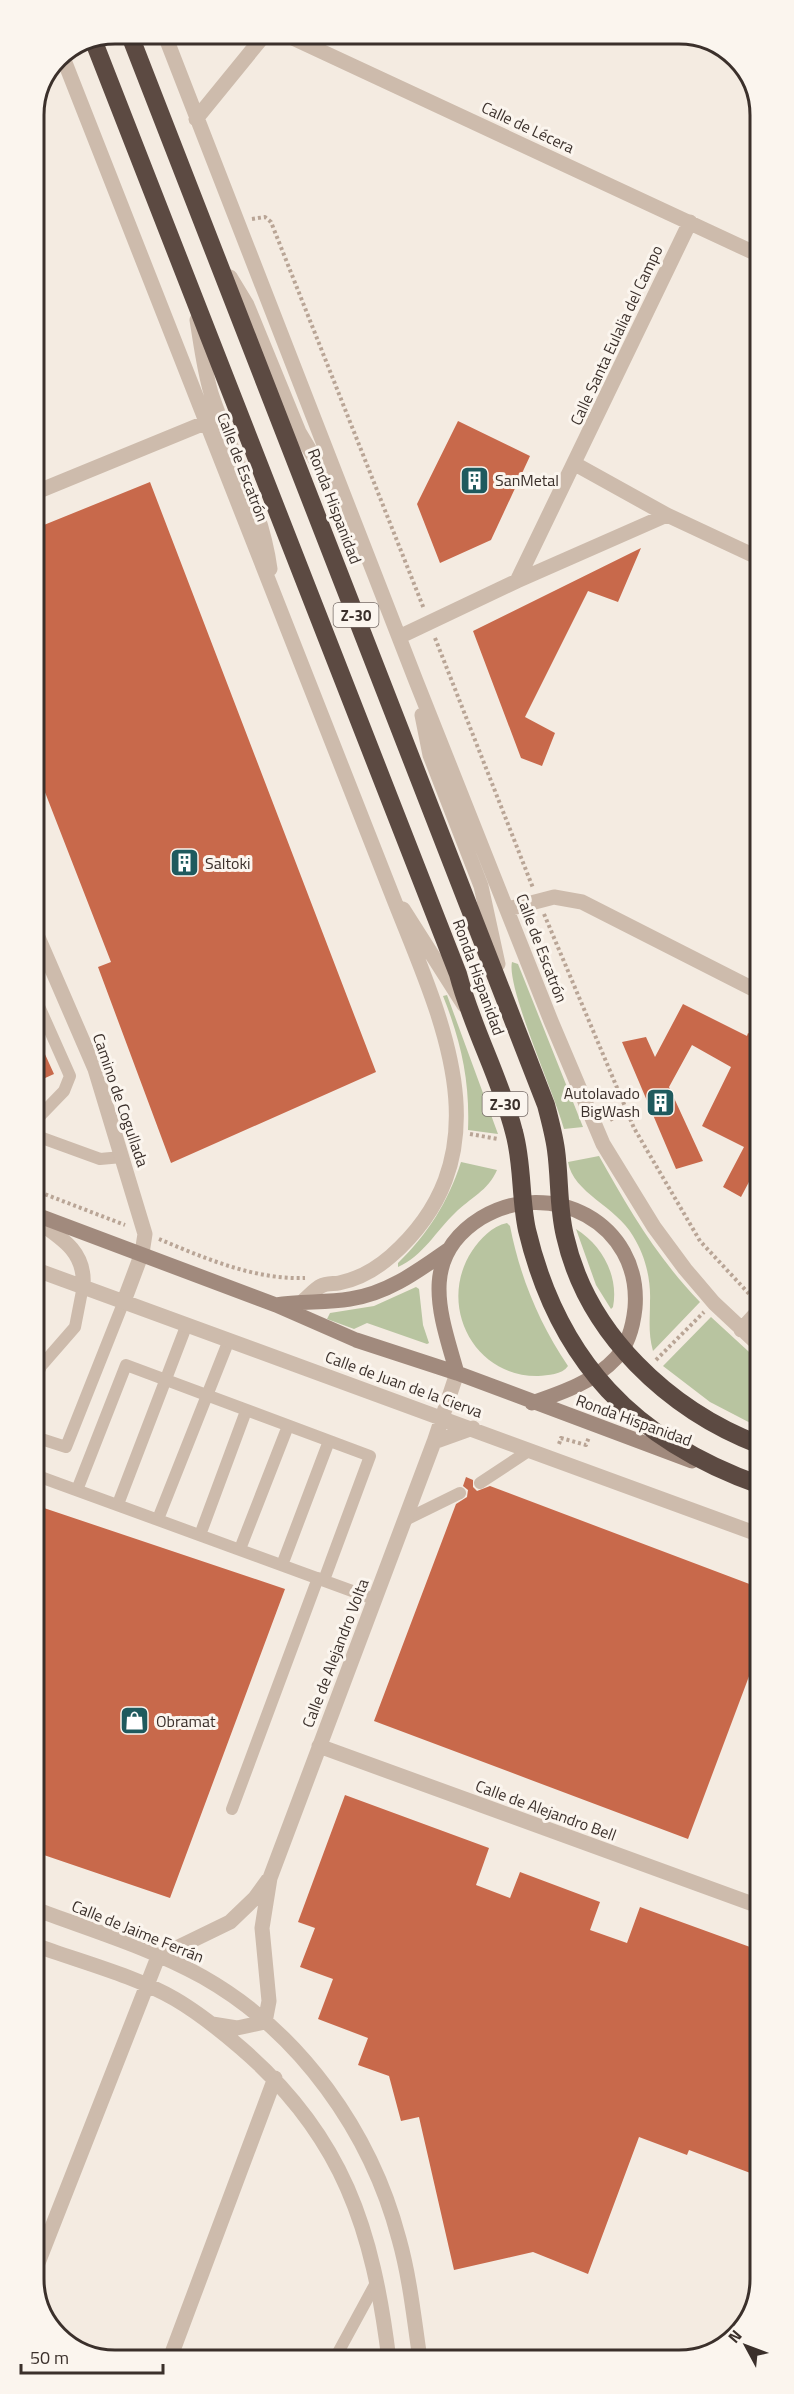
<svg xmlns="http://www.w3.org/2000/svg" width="794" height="2394" viewBox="0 0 794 2394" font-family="'Titillium Web',sans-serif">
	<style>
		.green { fill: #b8c4a0 }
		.building { fill: #c8694b }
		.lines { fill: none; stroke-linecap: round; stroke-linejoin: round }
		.path { stroke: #b9a596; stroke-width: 4; stroke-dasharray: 3 3; stroke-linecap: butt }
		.lane { stroke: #cdbbac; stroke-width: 12 }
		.street { stroke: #cdbbac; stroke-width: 15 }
		.secondary { stroke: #a18a7d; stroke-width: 15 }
		.highway { stroke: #5c4a42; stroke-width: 18 }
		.labels { text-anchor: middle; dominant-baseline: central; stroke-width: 6; stroke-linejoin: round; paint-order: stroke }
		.shield { fill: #fbf5ee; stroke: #756b66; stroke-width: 1.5 }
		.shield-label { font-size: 15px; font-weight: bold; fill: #3b302b }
		.street-label { font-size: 16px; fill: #3b302b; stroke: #fbf5ee }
		.poi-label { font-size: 16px; fill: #3b302b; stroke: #fbf5ee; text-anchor: start }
		.rim { fill: none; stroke: #3b302b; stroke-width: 3 }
	</style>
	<rect width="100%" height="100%" fill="#f4ebe1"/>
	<path class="green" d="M512,962L518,964L583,1127L564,1129C555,1095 506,987 512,962Z
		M447,995L498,1134L468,1130C470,1081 461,1041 443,996Z
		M599,1156C628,1208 658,1259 700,1302L653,1351C648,1333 650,1320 650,1301C651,1279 645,1255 633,1236C616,1206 573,1193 568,1162Z
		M461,1162L497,1170C488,1191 470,1198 455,1213C436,1231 423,1256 398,1267V1263C428,1234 448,1202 461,1162Z
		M507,1223L510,1226C520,1277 539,1323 568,1366C562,1375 548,1375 538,1376C473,1377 437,1304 472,1251C480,1239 492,1226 507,1223Z
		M576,1229C602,1245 619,1276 613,1307L611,1309L596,1285Z
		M416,1287L419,1289L423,1325L429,1343L427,1344L367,1323L354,1329L327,1319L330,1313L374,1306Z
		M711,1317L760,1362V1428L710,1402L663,1366Z"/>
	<path class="building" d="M458,421L530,456L491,540L440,563L417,504Z
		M150,482L376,1072L171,1163L98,967L111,962L34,764V529Z
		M641,548L618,602L588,591L525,717L555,733L542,766L521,758L473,631Z
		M683,1004L747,1036L748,1033L759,1039L760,1161L741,1197L723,1187L744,1147L702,1126L731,1067L692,1045L669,1087L703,1161L676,1169L622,1042L646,1037L655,1057Z
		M34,1030L54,1074L34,1083Z
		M466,1477L473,1480V1487L477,1491L490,1486L760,1588V1647L688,1839L374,1721L456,1504L467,1497L468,1490L463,1486Z
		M35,1505L285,1589L170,1898L35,1852Z
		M345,1795L489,1848L476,1885L510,1898L520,1872L600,1902L590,1930L627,1943L640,1907L761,1951V2177L689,2150L687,2155L639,2137L588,2274L533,2252L454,2270L419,2117L401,2121L389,2076L358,2065L368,2038L318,2019L333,1979L300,1967L315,1928L298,1922Z"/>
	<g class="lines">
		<path class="path" d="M252,219L265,217L271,222L424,609
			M435,638L533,888
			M544,914L634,1128L700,1241L752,1297
			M610,1120L625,1112
			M470,1134L498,1139
			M34,1190L125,1225
			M159,1239C204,1258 255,1280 305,1278
			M656,1360L704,1312
			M559,1444L561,1438L586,1445L589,1437"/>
		<path class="lane" d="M34,995L70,1076L64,1091L34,1122
			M34,1135L100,1159L122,1157
			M35,1381L41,1366L75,1327L83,1286
			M35,1437L66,1447L124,1301
			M35,1475L374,1599
			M480,1483L530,1450
			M77,1490L126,1365L370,1456L324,1580
			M118,1504L187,1324
			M158,1519L229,1340
			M405,1520L460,1493
			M200,1535L246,1411
			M240,1549L288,1426
			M282,1565L329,1441
			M232,1809L318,1578
			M334,2360L377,2281"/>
		<path class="street" d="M164,33L416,681L551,1021L603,1144L654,1227L685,1269L714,1303L760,1346
			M282,33L759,255
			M62,55L391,892C438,1013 511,1150 391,1256C376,1269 359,1279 339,1283C334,1284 326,1283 321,1286C315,1289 309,1296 304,1300
			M196,119L266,33
			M230,277L247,305L299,432L333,489
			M197,320C201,344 204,369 211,393C230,451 262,508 270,569
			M575,464L667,515L759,558
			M34,493L207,422
			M517,581L690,222
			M401,636L517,581L667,515
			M422,715L430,755L481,886L498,964
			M403,909L464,1005
			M508,909L554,897L582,902L759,992
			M34,928L95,1069L145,1234L142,1253L124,1301
			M34,1219C60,1237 86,1251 83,1286
			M34,1269L760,1535
			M741,1330L760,1309
			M434,1442L473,1428
			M319,1746L761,1907
			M35,1909C91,1930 151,1948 203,1977C300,2032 371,2132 399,2239C410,2278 414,2319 420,2359
			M35,1945C81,1962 133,1975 175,1999C199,2013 220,2030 241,2048C343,2136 373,2229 389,2360
			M212,2024L237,2028L265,2022L269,2001L262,1928L270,1878L434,1442L457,1373
			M36,2268L158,1957L230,1922L255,1898L268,1880
			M169,2361L275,2078"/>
		<path class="secondary" d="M34,1214L276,1305L356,1340L457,1373L692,1461
			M276,1305C301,1301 325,1303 350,1299C387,1294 418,1271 448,1250
			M457,1373C441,1316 417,1258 481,1218C550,1176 642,1223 635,1308C633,1327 628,1345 616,1358C594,1382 561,1393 532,1403"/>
		<path class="highway" d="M129,33L546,1105C550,1120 554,1135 556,1150C560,1179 558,1208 565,1236C587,1334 669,1410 760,1445
			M94,42L458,974C472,1028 500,1077 514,1132C523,1164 520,1198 527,1230C558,1361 635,1441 760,1485"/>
	</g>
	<defs>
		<symbol id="building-square" viewBox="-11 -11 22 22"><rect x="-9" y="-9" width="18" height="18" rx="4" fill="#1f5a5e" stroke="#fbf5ee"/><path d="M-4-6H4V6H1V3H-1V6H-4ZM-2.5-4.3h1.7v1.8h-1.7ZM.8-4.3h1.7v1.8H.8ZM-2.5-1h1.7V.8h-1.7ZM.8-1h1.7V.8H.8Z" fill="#fff"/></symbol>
		<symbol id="shop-square" viewBox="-11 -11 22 22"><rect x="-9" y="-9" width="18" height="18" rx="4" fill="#1f5a5e" stroke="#fbf5ee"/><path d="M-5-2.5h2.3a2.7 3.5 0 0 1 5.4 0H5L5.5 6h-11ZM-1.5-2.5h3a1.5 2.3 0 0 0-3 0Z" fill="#fff"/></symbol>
	</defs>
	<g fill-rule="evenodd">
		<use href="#building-square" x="458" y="464" width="33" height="33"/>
		<use href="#building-square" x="168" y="846" width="33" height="33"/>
		<use href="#building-square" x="644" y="1086" width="33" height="33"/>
		<use href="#shop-square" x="118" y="1704" width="33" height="33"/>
	</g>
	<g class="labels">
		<g class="shield">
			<rect x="333.5" y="603" width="45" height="24" rx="4.5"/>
			<rect x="482.5" y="1092" width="45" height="24" rx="4.5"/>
		</g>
		<g class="shield-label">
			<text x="356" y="615">Z-30</text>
			<text x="505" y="1104">Z-30</text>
		</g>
		<g class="street-label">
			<text transform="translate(528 127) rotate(25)">Calle de Lécera</text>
			<text transform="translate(616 335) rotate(-65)">Calle Santa Eulalia del Campo</text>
			<text transform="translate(243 467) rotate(69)">Calle de Escatrón</text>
			<text transform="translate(335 506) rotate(69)">Ronda Hispanidad</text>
			<text transform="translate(542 948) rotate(69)">Calle de Escatrón</text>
			<text transform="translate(479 977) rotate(70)">Ronda Hispanidad</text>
			<text transform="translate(121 1100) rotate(71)">Camino de Cogullada</text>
			<text transform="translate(404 1384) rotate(20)">Calle de Juan de la Cierva</text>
			<text transform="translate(634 1420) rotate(20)">Ronda Hispanidad</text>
			<text transform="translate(335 1653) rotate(-69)">Calle de Alejandro Volta</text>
			<text transform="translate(546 1810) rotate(20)">Calle de Alejandro Bell</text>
			<text transform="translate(138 1931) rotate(22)">Calle de Jaime Ferrán</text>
		</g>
		<g class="poi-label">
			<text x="495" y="480">SanMetal</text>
			<text x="205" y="863">Saltoki</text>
			<text x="640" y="1093" text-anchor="end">Autolavado<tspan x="640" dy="18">BigWash</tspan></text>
			<text x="156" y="1721">Obramat</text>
		</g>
	</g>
	<path d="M0 0H794V2394H0ZM115 44H679A71 71 0 0 1 750 115V2279A71 71 0 0 1 679 2350H115A71 71 0 0 1 44 2279V115A71 71 0 0 1 115 44Z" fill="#fbf5ee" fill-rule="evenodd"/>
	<path class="rim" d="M115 44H679A71 71 0 0 1 750 115V2279A71 71 0 0 1 679 2350H115A71 71 0 0 1 44 2279V115A71 71 0 0 1 115 44Z"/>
	<g transform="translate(746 2346) rotate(311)" stroke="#fbf5ee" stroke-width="4.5" paint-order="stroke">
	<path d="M0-4.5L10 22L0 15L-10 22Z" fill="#3b302b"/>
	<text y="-9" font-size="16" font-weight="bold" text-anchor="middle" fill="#3b302b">N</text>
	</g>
	<path d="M21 2364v9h142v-9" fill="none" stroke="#3b302b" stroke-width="3"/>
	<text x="30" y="2364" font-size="18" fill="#3b302b" stroke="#fbf5ee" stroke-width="4.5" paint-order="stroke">50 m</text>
</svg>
